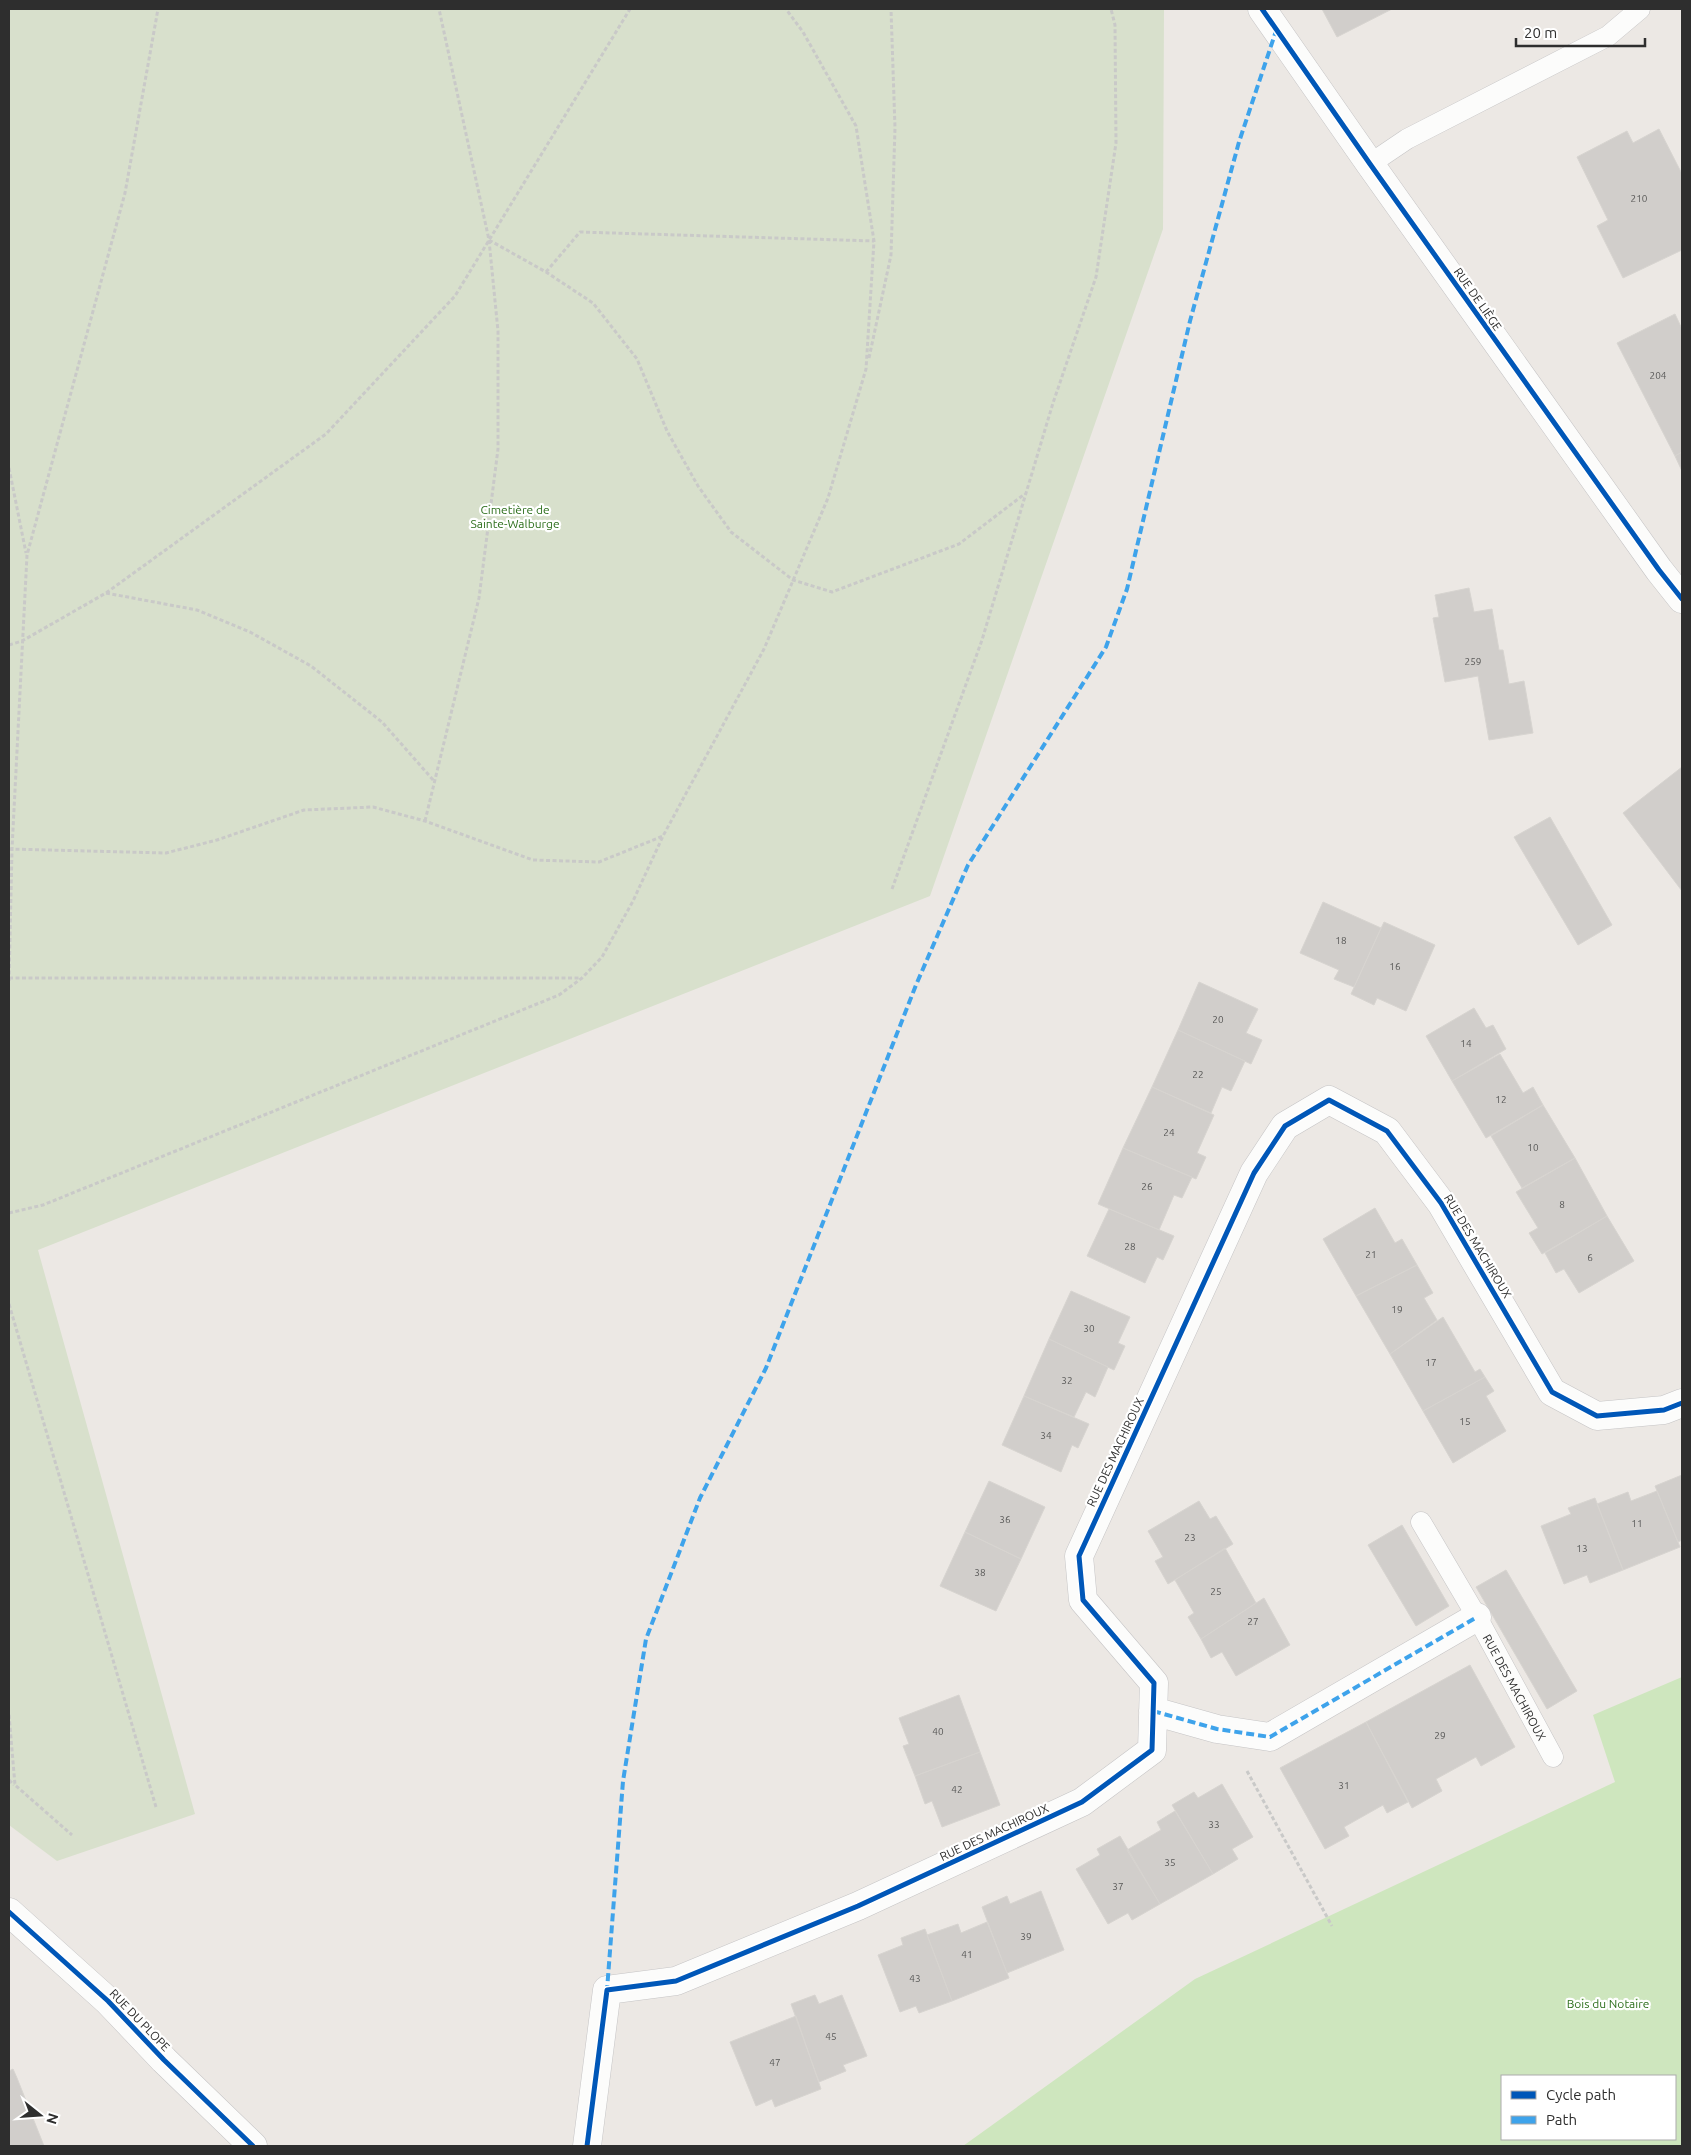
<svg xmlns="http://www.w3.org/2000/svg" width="1691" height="2155" viewBox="0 0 1691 2155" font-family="Ubuntu,sans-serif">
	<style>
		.green { fill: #cee6be; fill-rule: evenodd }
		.cemetery { fill: #d8e0cc }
		.building { fill: #d1cecb; stroke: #d7d4d0 }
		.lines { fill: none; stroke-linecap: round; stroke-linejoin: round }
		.service-casing { stroke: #c5c4c5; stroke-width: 21 }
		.minor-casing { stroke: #c5c4c5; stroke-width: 29 }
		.tertiary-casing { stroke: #c5c4c5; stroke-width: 29 }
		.path { stroke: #c9c9c8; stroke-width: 3; stroke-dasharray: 4 2.5; stroke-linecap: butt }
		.service { stroke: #fcfcfb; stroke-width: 20 }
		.minor { stroke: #fcfcfb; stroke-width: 28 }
		.tertiary { stroke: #fcfcfb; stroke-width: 28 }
		.quiet { stroke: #3ea3eb; stroke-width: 4; stroke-dasharray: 8 4; stroke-linecap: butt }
		.cycleway-casing { stroke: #fff; stroke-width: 8 }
		.cycleway { stroke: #0057b8; stroke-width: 5 }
		.labels { text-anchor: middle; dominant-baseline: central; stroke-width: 4.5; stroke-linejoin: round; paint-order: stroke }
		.number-label { font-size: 10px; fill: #585857 }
		.street-label { font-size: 12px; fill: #2e2e2e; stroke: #fff }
		.park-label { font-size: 12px; fill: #2c6e1b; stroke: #fff }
	</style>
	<rect width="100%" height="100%" fill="#ece8e4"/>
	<path class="green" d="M1682,1677V2146H963L1195,1979L1615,1782L1593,1715ZM1502,2076H1675V2139H1502Z"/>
	<path class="cemetery" d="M9,9H1164L1163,229L930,896L38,1250L195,1814L57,1861L9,1825Z"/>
	<path class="building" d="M1322,9H1392L1337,37Z
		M1659,129L1682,174V250L1623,278L1597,226L1608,220L1577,157L1627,131L1633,143Z
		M1675,314L1682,329V452L1675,456L1617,343Z
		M1682,452V471L1675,456Z
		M1469,588L1474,612L1492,609L1499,650H1503L1509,684L1524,681L1533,733L1489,740L1478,676L1445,682L1433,618L1439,617L1435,595Z
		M1682,767V891L1623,813Z
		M1550,817L1612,925L1578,945L1514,837Z
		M1323,902L1381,928L1354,987L1334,979L1339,970L1300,953Z
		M1384,922L1435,945L1406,1011L1377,998L1374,1005L1351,994Z
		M1199,982L1258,1009L1246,1033L1262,1040L1251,1064L1178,1030Z
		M1474,1008L1486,1028L1493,1025L1506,1049L1452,1081L1426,1036Z
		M1178,1030L1245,1061L1231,1091L1222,1087L1211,1113L1152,1087Z
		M1500,1054L1523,1093L1533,1087L1543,1105L1486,1138L1452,1081Z
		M1152,1087L1214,1115L1197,1153L1206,1157L1196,1179L1123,1148Z
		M1543,1105L1575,1158L1522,1188L1491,1136Z
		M1123,1148L1192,1177L1182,1198L1174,1195L1159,1230L1098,1204Z
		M1575,1158L1607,1216L1542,1254L1529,1233L1538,1228L1516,1192Z
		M1375,1208L1395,1243L1402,1239L1417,1265L1356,1296L1323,1239Z
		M1109,1209L1174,1236L1163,1260L1157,1257L1145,1283L1087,1256Z
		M1607,1216L1634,1261L1579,1293L1564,1269L1556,1273L1545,1253Z
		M1417,1265L1433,1293L1424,1298L1437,1320L1390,1354L1356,1296Z
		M1071,1291L1130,1317L1118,1343L1125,1346L1114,1370L1049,1339Z
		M1443,1317L1475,1372L1480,1369L1485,1377L1423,1411L1390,1354Z
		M1049,1339L1108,1367L1095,1397L1086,1392L1074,1417L1024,1396Z
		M1485,1377L1494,1391L1486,1396L1506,1431L1453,1463L1423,1411Z
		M1024,1396L1089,1424L1078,1448L1072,1445L1061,1472L1002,1445Z
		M1682,1475V1540L1678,1542L1655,1486Z
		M989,1481L1045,1507L1021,1559L965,1532Z
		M1657,1491L1680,1547L1623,1570L1597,1504L1628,1492L1631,1501Z
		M1595,1498L1623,1570L1590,1583L1587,1575L1564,1584L1541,1526L1571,1514L1568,1508Z
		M1199,1501L1210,1519L1216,1516L1233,1544L1168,1584L1155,1561L1163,1557L1148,1531Z
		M1402,1525L1449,1606L1416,1626L1368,1545Z
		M965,1532L1021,1559L996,1611L940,1586Z
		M1225,1548L1256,1603L1201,1639L1188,1617L1194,1613L1175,1580Z
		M1506,1570L1577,1691L1547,1709L1476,1587Z
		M1264,1598L1290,1645L1236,1676L1222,1652L1211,1658L1201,1639Z
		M1470,1665L1515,1747L1481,1766L1476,1757L1436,1779L1442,1791L1412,1808L1366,1722Z
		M959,1695L980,1752L915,1776L903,1746L909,1744L899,1718Z
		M1366,1722L1408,1802L1387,1813L1383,1805L1344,1827L1349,1836L1325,1849L1280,1768Z
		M980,1752L1000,1805L942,1827L932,1801L925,1804L915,1776Z
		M1222,1784L1253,1837L1232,1849L1238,1859L1213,1874L1172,1805L1194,1792L1198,1798Z
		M1175,1811L1213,1874L1160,1904L1127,1850L1161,1830L1157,1822Z
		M1120,1836L1160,1904L1132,1920L1128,1913L1108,1924L1076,1869L1100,1855L1097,1849Z
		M1041,1891L1064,1950L1007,1973L982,1907L1007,1896L1010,1904Z
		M987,1922L1009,1978L952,2001L927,1935L958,1924L961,1933Z
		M925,1929L952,2001L919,2013L916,2006L900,2012L878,1955L903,1945L901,1938Z
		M815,1995L819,2004L842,1995L867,2056L843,2065L846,2071L819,2082L791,2004Z
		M796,2016L821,2089L775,2107L772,2099L756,2106L730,2042Z
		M13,2069L17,2078L44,2146H9V2071Z"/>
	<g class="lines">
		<defs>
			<g id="service">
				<path d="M1370,164L1407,139L1608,36L1640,9"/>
				<path id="s1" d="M1421,1522L1477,1617L1553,1757"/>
			</g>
			<path id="minor" d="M1262,9L1370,164L1659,570L1682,599
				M1153,1711L1217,1729L1270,1737L1477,1617
				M587,2146L607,1990L676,1981L858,1906L1082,1802L1152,1750L1154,1683L1083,1600L1079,1556L1254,1173L1285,1126L1329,1100L1387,1131L1441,1203L1552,1392L1597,1416L1664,1410L1682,1403"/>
			<path id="tertiary" d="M9,1912L108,2001L164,2060L253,2146"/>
		</defs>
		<use href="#service" class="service-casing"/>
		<use href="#minor" class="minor-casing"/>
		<use href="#tertiary" class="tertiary-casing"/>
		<path class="path" d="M489,240L546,272L593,303L637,359L667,431L698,486L731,532L793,580L832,592L959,544L1026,493
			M546,272L580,232L874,241
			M869,358L891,255L895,128L891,9
			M9,468L26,553
			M106,593L197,610L250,632L311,666L382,722L434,781
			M9,645L22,641L106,593L326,434L455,296L630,9
			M425,821L479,598L498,449V331L489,240L439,9
			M9,849L166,853L217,840L304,810L373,807L425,821L533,860L599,862L663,836
			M892,889L982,640L1053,403L1096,277L1116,143L1115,25L1111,9
			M9,978H581
			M9,981L12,849L27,555L125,193L158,9
			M9,1213L43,1205L559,995L582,978L602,957L633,901L663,836L764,649L828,498L866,369L874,241L856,126L803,32L786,9
			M9,1304L156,1807
			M9,1715L15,1785L72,1835
			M1247,1771L1332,1926
			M9,1780L14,1785"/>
		<use href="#service" class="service"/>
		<use href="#minor" class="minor"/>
		<use href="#tertiary" class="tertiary"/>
		<path class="quiet" d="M1153,1711L1217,1729L1270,1737L1477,1617
			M610,1989L607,1990L623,1781L646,1639L700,1498L766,1368L916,985L968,865L1106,647L1127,589L1190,321L1239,142L1276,31"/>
		<defs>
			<path id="cycleway" d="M1262,9L1370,164L1659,570L1682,599
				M9,1912L108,2001L164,2060L253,2146
				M587,2146L607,1990L676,1981L858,1906L1082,1802L1152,1750L1154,1683L1083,1600L1079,1556L1254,1173L1285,1126L1329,1100L1387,1131L1441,1203L1552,1392L1597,1416L1664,1410L1682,1403"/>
		</defs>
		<use href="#cycleway" class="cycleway-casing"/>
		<use href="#cycleway" class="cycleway"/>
	</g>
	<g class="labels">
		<g class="number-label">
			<text x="1639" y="198">210</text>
			<text x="1658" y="375">204</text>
			<text x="1473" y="661">259</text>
			<text x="1341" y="940">18</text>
			<text x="1395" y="966">16</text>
			<text x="1218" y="1019">20</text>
			<text x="1466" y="1043">14</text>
			<text x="1198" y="1074">22</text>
			<text x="1501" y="1099">12</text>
			<text x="1169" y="1132">24</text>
			<text x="1533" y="1147">10</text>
			<text x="1147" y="1186">26</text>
			<text x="1562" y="1204">8</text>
			<text x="1130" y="1246">28</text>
			<text x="1371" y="1254">21</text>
			<text x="1590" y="1257">6</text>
			<text x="1397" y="1309">19</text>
			<text x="1089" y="1328">30</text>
			<text x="1431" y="1362">17</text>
			<text x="1067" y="1380">32</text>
			<text x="1465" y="1421">15</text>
			<text x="1046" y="1435">34</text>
			<text x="1005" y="1519">36</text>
			<text x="1637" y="1523">11</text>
			<text x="1190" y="1537">23</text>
			<text x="1582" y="1548">13</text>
			<text x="980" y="1572">38</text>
			<text x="1216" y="1591">25</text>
			<text x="1253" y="1621">27</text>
			<text x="938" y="1731">40</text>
			<text x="1440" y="1735">29</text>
			<text x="1344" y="1785">31</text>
			<text x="957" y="1789">42</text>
			<text x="1214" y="1824">33</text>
			<text x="1170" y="1862">35</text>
			<text x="1118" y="1886">37</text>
			<text x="1026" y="1936">39</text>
			<text x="967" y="1954">41</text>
			<text x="915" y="1978">43</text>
			<text x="831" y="2036">45</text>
			<text x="775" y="2062">47</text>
		</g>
		<g class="street-label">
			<text transform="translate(1478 299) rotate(55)">RUE DE LIÈGE</text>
			<text transform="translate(1478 1246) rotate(59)">RUE DES MACHIROUX</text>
			<text transform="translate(1115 1452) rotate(-65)">RUE DES MACHIROUX</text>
			<text stroke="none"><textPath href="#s1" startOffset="190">RUE DES MACHIROUX</textPath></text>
			<text transform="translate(994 1832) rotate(-25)">RUE DES MACHIROUX</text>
			<text transform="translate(140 2020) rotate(46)">RUE DU PLOPE</text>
		</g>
		<g class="park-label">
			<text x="515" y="509">Cimetière de<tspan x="515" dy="14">Sainte-Walburge</tspan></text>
			<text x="1608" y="2003">Bois du Notaire</text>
		</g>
	</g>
	<rect width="1691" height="2155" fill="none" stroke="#2e2e2e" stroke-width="20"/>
	<rect x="1501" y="2075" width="175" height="65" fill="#ffffff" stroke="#ababab"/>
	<rect x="1511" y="2091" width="25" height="8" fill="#0057b8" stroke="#ababab"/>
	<text x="1546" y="2100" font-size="15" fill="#2e2e2e">Cycle path</text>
	<rect x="1511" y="2116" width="25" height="8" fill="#3ea3eb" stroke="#ababab"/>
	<text x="1546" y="2125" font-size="15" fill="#2e2e2e">Path</text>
	<g transform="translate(40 2115) rotate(107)" stroke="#ffffff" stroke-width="4" paint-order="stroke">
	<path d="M0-4L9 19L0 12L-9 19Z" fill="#2e2e2e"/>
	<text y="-8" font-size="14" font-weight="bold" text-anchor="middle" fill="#2e2e2e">N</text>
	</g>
	<path d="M1516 38v8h129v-8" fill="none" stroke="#2e2e2e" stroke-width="2.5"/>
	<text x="1524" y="38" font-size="15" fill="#2e2e2e" stroke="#ffffff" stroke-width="4" paint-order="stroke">20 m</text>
</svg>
